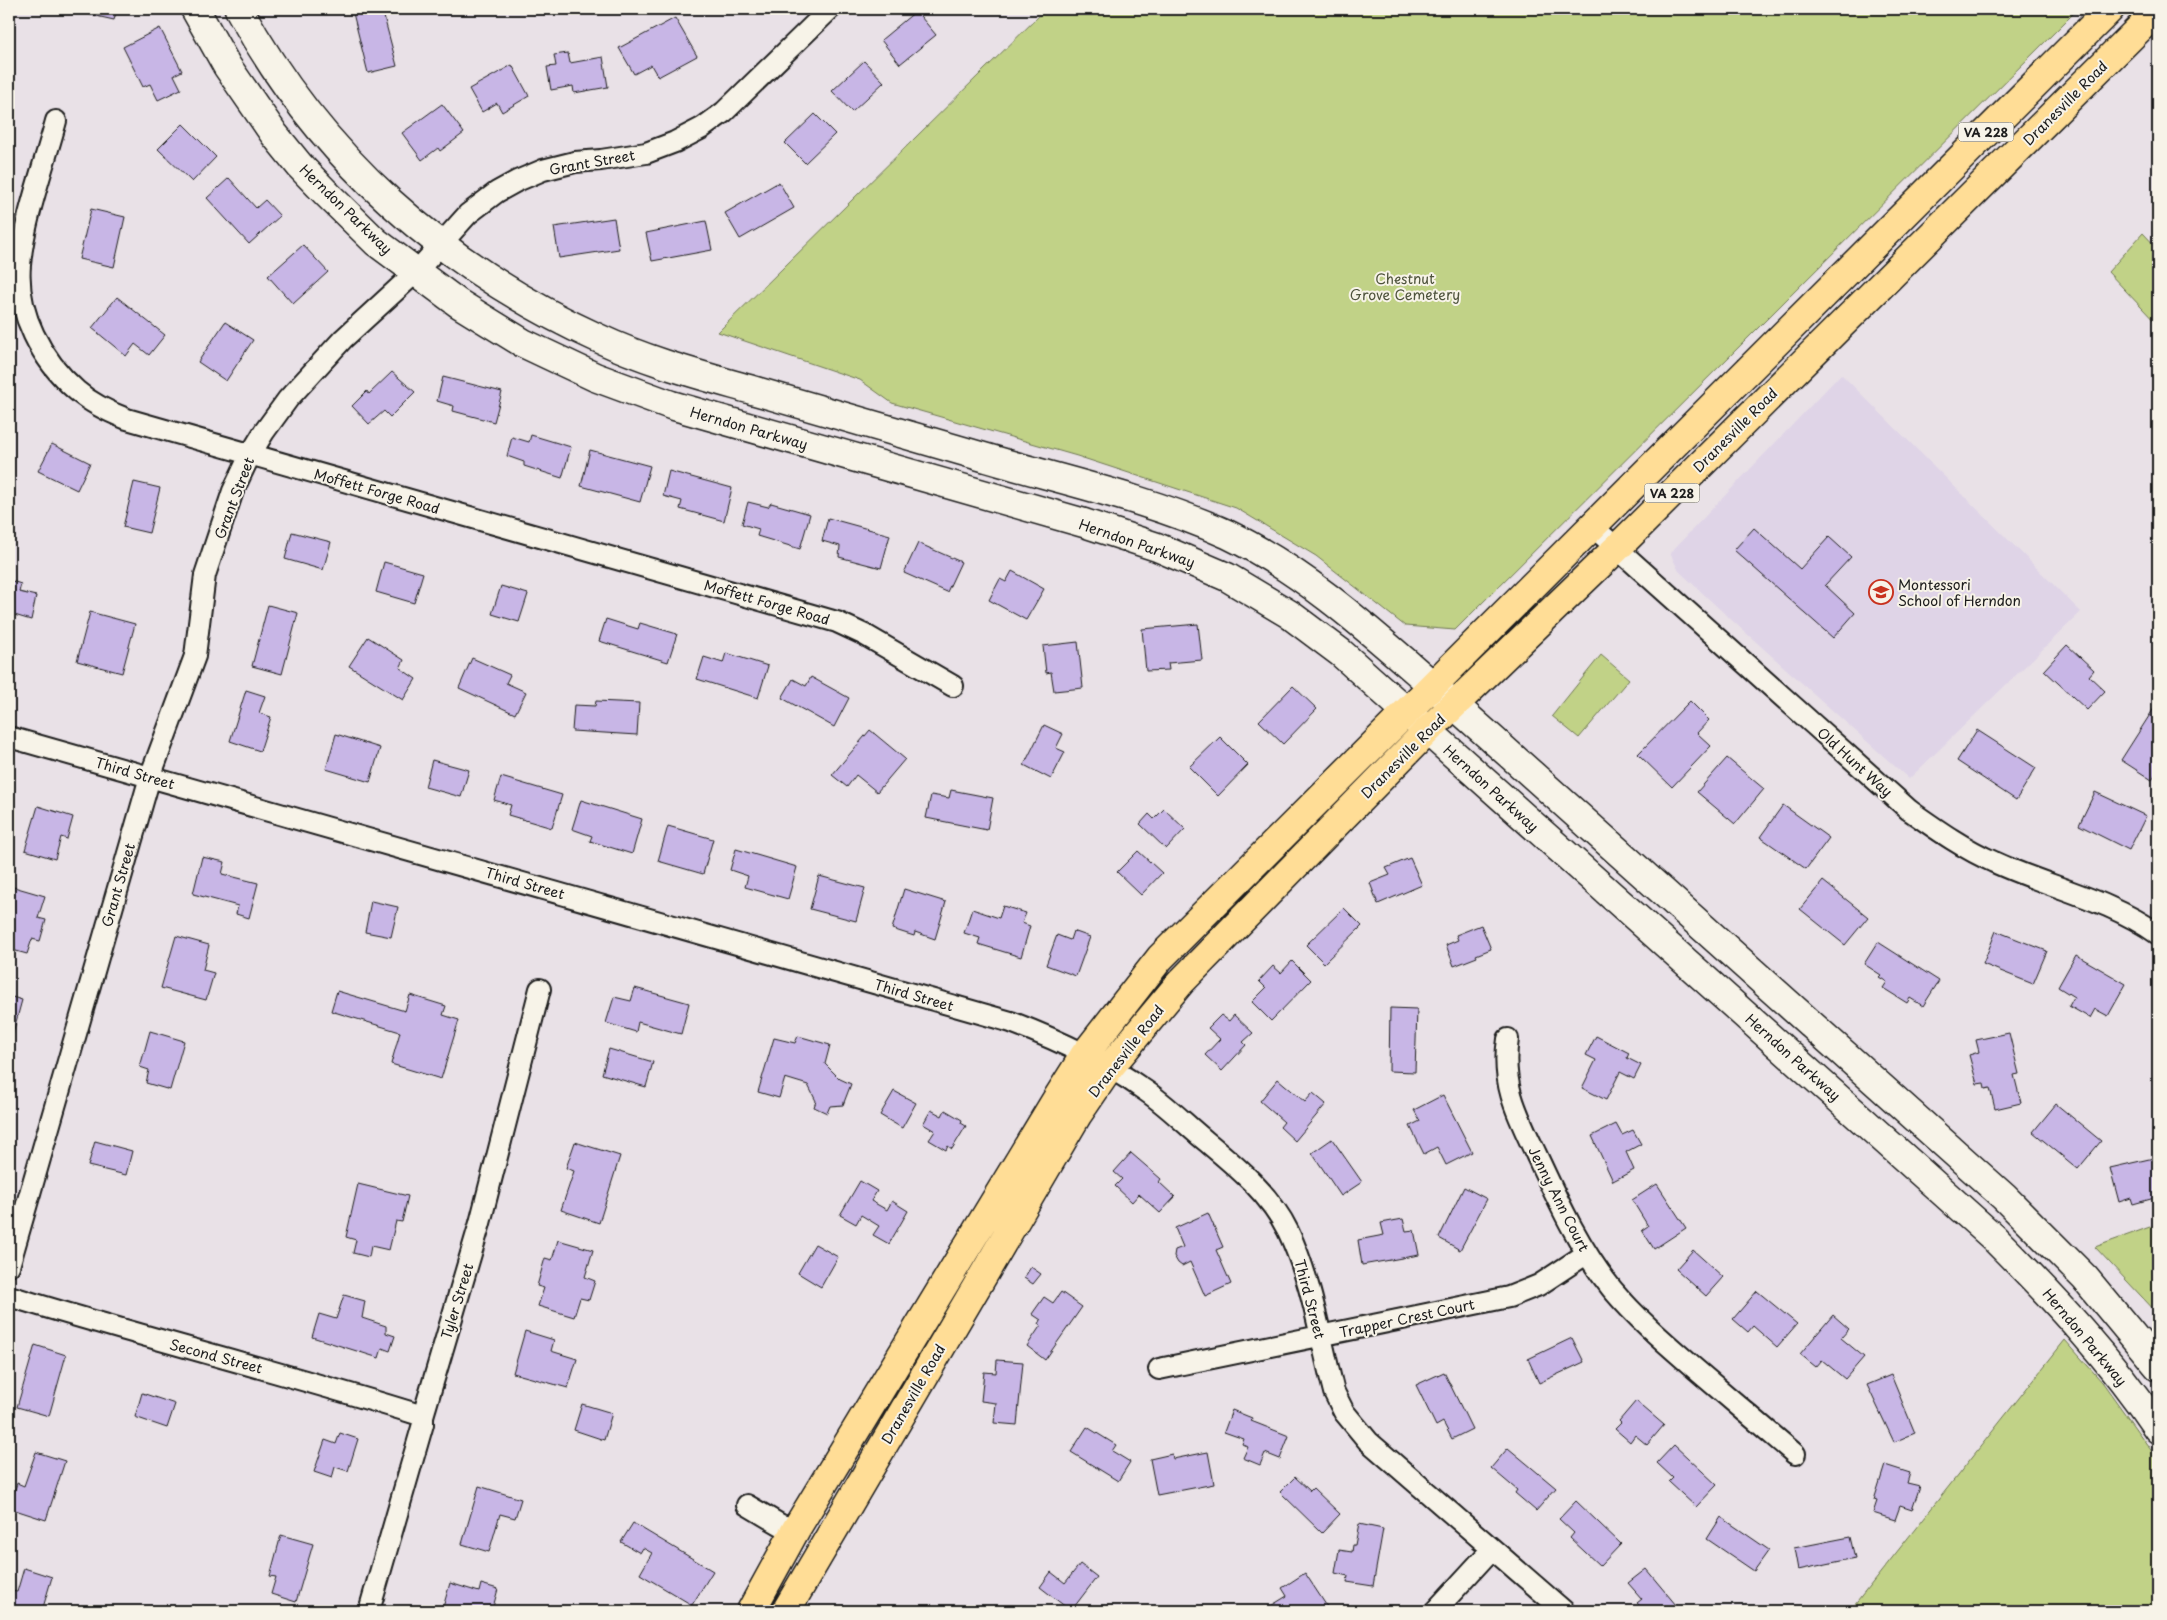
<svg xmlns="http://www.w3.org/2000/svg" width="2167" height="1620" viewBox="0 0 2167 1620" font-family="'Playpen Sans',sans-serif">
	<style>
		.built { fill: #dfd4e7 }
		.green { fill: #c1d287; stroke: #6e7752 }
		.building { fill: #c8b6e6; stroke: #1c1c1c }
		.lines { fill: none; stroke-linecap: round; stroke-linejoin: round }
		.street-casing { stroke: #1c1c1c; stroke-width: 24 }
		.secondary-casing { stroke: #1c1c1c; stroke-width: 31 }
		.primary-casing { stroke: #1c1c1c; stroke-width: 31 }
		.street { stroke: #f7f3e8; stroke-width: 20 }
		.secondary { stroke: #f7f3e8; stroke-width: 28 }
		.primary { stroke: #ffdd96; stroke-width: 28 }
		.labels { text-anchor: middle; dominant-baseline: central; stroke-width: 4; stroke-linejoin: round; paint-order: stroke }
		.shield { fill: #f7f3e8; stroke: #5e5c59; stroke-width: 1 }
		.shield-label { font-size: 12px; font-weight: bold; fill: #1c1c1c }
		.street-label { font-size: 14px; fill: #1c1c1c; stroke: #f7f3e8 }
		.park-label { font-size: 14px; fill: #4e533c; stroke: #f7f3e8 }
		.poi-label { font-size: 14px; fill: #1c1c1c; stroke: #f7f3e8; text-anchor: start }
	</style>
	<rect width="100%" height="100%" fill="#e9e1e7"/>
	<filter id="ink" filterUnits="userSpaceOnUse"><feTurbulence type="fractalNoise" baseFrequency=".02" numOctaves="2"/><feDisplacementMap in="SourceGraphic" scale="10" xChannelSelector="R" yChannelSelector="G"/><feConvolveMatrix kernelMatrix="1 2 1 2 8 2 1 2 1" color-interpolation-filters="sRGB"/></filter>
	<g filter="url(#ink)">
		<path class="built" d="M1841,374L2081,612L1909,779L1726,615L1679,571L1670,553Z"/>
		<path class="green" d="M1046,9H2078L1455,630L1405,626L1316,556L1236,508L1077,456L892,403L860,380L718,332Z
			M2143,233L2158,249V325L2108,272Z
			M1601,655L1629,679L1579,738L1552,716Z
			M2158,1224V1314L2095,1247Z
			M2065,1340L2103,1383L2158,1460V1611H1850Z"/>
		<path class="building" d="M74,9H117L114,20L74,11Z
			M370,9H382L397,66L368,73L353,13Z
			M719,9H731L725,15Z
			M916,11L936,35L900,64L881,40Z
			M675,18L697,56L658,77L651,65L634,74L619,48Z
			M160,28L182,71L174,75L181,89L158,100L150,84L143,87L123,47Z
			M568,53L570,63L603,57L608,87L574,93L573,86L551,90L547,67L556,66L554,55Z
			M864,61L884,82L852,112L832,91Z
			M512,65L529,96L502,112L497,103L482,112L469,89Z
			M442,104L464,133L440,151L438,148L422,160L402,133Z
			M815,114L835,134L805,163L785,143Z
			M183,124L216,157L192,182L158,149Z
			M229,178L256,208L265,200L280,216L249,244L207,198Z
			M779,182L794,208L740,239L725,213Z
			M91,209L125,217L114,267L79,259Z
			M614,218L619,249L559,258L554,227Z
			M706,221L712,250L652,261L646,233Z
			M303,245L328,272L293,304L268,276Z
			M117,297L165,335L149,355L135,344L126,356L92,328Z
			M225,322L253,340L226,381L198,362Z
			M392,372L415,392L390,417L384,411L369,424L352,406L367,391L369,394Z
			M443,377L502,392L494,422L453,411L454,406L437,401Z
			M531,435L571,447L562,478L524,466V462L507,456L512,437L529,442Z
			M52,444L90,463L77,490L38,471Z
			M590,450L650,466L640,502L581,486Z
			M669,471L732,488L724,521L680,509L682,501L663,496Z
			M134,482L160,488L149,533L123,527Z
			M748,502L768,507L771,503L810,514L800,549L757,536L759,529L742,524Z
			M828,518L890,535L881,568L839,557L840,546L822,541Z
			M1754,528L1800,569L1829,537L1851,557L1825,585L1855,613L1833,638L1734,550Z
			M292,532L331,542L323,570L285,559Z
			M918,543L961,562L947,592L904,573Z
			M384,562L423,573L414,603L376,592Z
			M1012,571L1044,589L1026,620L989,600L1000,579L1006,582Z
			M9,580L21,584L19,592L36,596L31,620L11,614L9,623Z
			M501,586L528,594L519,622L492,614Z
			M268,605L298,613L282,674L252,666Z
			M90,612L135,624L122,673L77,661Z
			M606,619L638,629L640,623L677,634L668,662L599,641Z
			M1198,624L1202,660L1168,663L1169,670L1146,671L1142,629Z
			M368,637L404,660L400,668L416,679L403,700L349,666Z
			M1078,642L1083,688L1054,691L1051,672L1046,673L1043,646Z
			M2067,645L2094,670L2089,676L2105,691L2087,710L2044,670Z
			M726,653L768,666L758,698L697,679L704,657L723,663Z
			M472,658L510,675L506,683L526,692L515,714L459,688Z
			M811,677L849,698L834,727L782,698L793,679L806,686Z
			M1293,686L1317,709L1283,744L1259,721Z
			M246,690L265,696L259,713L271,717L260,751L230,741Z
			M596,701L639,703L637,735L572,731L574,705L595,706Z
			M1690,701L1709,720L1697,733L1711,746L1672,787L1638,754Z
			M2158,702V770L2152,780L2121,760Z
			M1044,725L1063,734L1056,748L1065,752L1051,779L1024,765Z
			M870,730L905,759L877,792L856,775L847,787L832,775Z
			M1977,730L2036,768L2016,800L1957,761Z
			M336,734L380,748L370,782L326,769Z
			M1220,737L1248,765L1218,796L1189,767Z
			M1727,758L1764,789L1735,824L1697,792Z
			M432,760L469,770L461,797L425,787Z
			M501,777L562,795L552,828L508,815L511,805L494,800Z
			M951,790L993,798L987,830L926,818L931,795L949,798Z
			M2095,792L2146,816L2129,850L2079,825Z
			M581,800L642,819L632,854L590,841L592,836L572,829Z
			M1783,805L1829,838L1806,869L1760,837Z
			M38,806L73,817L67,839L61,837L55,859L25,850Z
			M1164,809L1185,829L1166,849L1140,824L1149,814L1154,819Z
			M668,826L713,839L703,874L658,861Z
			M736,849L797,867L788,899L745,887L748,876L730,870Z
			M1138,851L1162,873L1141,895L1117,872Z
			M202,857L225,862L222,874L258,883L249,918L236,914L238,906L193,894Z
			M1410,858L1422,885L1378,904L1370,883L1390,875L1386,868Z
			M819,876L865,888L856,921L810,909Z
			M1823,881L1868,917L1845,945L1800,909Z
			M14,887L45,896L38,918L46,920L40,941L32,939L27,954L9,949V905Z
			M904,889L946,902L935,939L915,932L914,936L892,929Z
			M371,901L398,907L391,937L365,932Z
			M1003,906L1026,913L1022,923L1030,926L1021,957L978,944L980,938L964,933L972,909L999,918Z
			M1344,908L1362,926L1324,963L1306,945Z
			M1481,925L1491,949L1476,955L1477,957L1454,966L1446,945L1458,940L1456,935Z
			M1073,931L1090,937L1076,976L1046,965L1057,935L1070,940Z
			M1996,931L2047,951L2033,984L1983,964Z
			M176,936L209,945L203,970L214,973L206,1000L161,988Z
			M1878,942L1939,981L1923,1006L1910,998L1907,1003L1883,988L1887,982L1879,977L1881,975L1864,964Z
			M2076,955L2126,984L2108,1016L2095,1009L2090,1018L2069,1006L2074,997L2058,987Z
			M1292,961L1311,980L1271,1021L1252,1002L1266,988L1259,981L1273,966L1281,973Z
			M635,988L689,1003L681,1034L638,1022L636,1032L606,1023L614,997L631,1001Z
			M337,991L405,1011L410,995L446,1006L443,1015L459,1020L441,1079L391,1064L400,1032L331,1011Z
			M9,996L22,1000L13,1033L9,1032Z
			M1390,1008L1417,1009L1415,1072L1389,1071Z
			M1221,1015L1229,1021L1234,1015L1253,1033L1243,1042L1246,1045L1222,1071L1205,1055L1220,1039L1208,1028Z
			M150,1031L184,1041L170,1090L146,1083L149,1070L140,1067Z
			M2009,1033L2019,1074L2014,1075L2021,1103L1995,1109L1990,1088L1985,1089L1984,1083L1977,1084L1969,1055L1979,1052L1976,1040Z
			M798,1036L830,1045L825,1064L840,1079L851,1084L843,1105L830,1106L827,1113L814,1107L816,1101L808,1085L785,1078L779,1098L758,1092L774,1038L795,1043Z
			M1596,1036L1629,1053L1627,1058L1641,1065L1634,1079L1620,1072L1606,1100L1582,1088L1596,1060L1586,1055Z
			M609,1049L653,1062L646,1087L602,1074Z
			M1278,1079L1305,1102L1313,1093L1326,1104L1295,1141L1280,1127L1284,1122L1260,1101Z
			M894,1091L916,1103L902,1128L880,1115Z
			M1443,1095L1472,1152L1446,1165L1437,1147L1424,1154L1410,1126L1420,1121L1414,1110Z
			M2056,1104L2101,1141L2078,1169L2033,1132Z
			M931,1110L942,1116L945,1110L962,1120L961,1123L966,1126L952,1149L948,1146L946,1150L929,1140L935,1131L923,1124Z
			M1616,1124L1622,1135L1633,1130L1641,1144L1626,1152L1634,1170L1613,1181L1592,1136Z
			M1332,1139L1362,1182L1341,1196L1312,1153Z
			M95,1141L132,1151L126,1175L88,1166Z
			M575,1142L620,1156L599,1223L561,1210L574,1171L566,1168Z
			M1131,1153L1161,1179L1159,1182L1175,1197L1160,1213L1139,1194L1132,1202L1115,1186L1122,1179L1114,1172Z
			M2158,1157V1197L2133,1204L2131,1198L2119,1202L2110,1168Z
			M860,1181L877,1191L871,1201L887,1210L892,1201L908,1211L889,1244L873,1235L879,1226L861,1215L856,1224L840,1215Z
			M358,1184L408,1196L402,1222L396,1221L389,1250L371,1246L369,1257L353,1253L356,1240L346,1237Z
			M1657,1184L1686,1228L1654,1249L1642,1230L1648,1226L1632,1200Z
			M1464,1187L1487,1199L1460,1250L1439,1238Z
			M1208,1213L1223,1247L1216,1250L1231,1284L1205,1296L1190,1262L1182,1266L1178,1263L1174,1256L1175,1250L1183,1247L1175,1228Z
			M1403,1219L1406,1231L1414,1230L1419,1255L1362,1265L1358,1240L1384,1235L1381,1223Z
			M558,1240L593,1250L585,1277L595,1281L589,1300L580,1298L574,1317L538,1306L544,1288L537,1286L545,1258L552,1260Z
			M815,1244L838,1257L821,1287L798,1273Z
			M1693,1250L1723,1277L1706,1296L1676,1269Z
			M1031,1267L1041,1274L1033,1284L1024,1278Z
			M1757,1291L1797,1324L1777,1347L1753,1326L1748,1332L1733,1319Z
			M1061,1292L1082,1307L1045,1360L1027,1346L1041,1325L1039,1324L1041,1320L1032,1314L1044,1297L1053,1303Z
			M344,1295L365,1301L362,1318L386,1326V1333L395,1336L390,1351L382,1348L379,1358L312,1337L319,1314L336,1319Z
			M1833,1315L1849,1329L1841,1338L1864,1357L1845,1379L1822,1360L1816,1367L1800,1354Z
			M525,1331L554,1340L551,1351L577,1359L568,1388L513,1373Z
			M1572,1338L1584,1362L1539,1383L1528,1359Z
			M35,1345L66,1355L49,1416L17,1407Z
			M997,1360L1023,1362L1017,1425L994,1423L996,1403L981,1401L984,1372L996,1373Z
			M1444,1372L1472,1429L1452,1439L1443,1422L1436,1426L1416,1385Z
			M1891,1375L1915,1433L1894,1442L1867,1385Z
			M142,1393L175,1404L167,1428L135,1417Z
			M1636,1401L1664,1425L1647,1445L1635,1435L1630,1442L1615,1429L1621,1423L1619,1421Z
			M582,1404L612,1413L604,1440L574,1430Z
			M1232,1410L1252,1418L1251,1421L1289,1436L1280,1459L1265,1453L1260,1465L1243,1458L1248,1447L1242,1444L1244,1439L1224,1432Z
			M1087,1427L1116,1445L1112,1451L1130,1462L1118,1481L1071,1452Z
			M340,1433L358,1439L348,1471L335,1467L332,1478L314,1472L325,1440L336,1444Z
			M1674,1445L1717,1485L1696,1507L1669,1482L1673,1478L1657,1463Z
			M1508,1448L1556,1488L1536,1511L1515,1493L1517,1490L1491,1468Z
			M36,1452L65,1461L46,1520L9,1508L17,1483L24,1486Z
			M1208,1452L1214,1484L1157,1495L1150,1459L1172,1454L1173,1459Z
			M1885,1465L1910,1473L1907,1483L1920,1486L1912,1510L1900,1506L1895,1520L1873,1513L1877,1501L1874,1500Z
			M1295,1477L1310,1491L1313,1488L1340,1514L1322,1533L1280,1492Z
			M479,1486L521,1499L515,1518L500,1514L489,1552L462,1544Z
			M1576,1501L1621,1544L1600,1566L1570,1538L1574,1533L1559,1519Z
			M1721,1517L1769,1550L1754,1571L1707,1539Z
			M633,1523L713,1571L692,1605L640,1574L652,1553L643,1548L640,1553L621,1542Z
			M1359,1524L1383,1529L1373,1586L1347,1582L1348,1576L1335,1573L1339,1550L1352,1552L1353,1545H1355Z
			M281,1535L313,1544L296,1602L271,1594L276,1577L270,1576Z
			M1850,1537L1855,1558L1798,1570L1794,1548Z
			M1080,1564L1097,1577L1071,1611L1040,1587L1051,1572L1065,1583Z
			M24,1568L52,1577L42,1611H9V1600L12,1591L17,1592Z
			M1646,1569L1681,1611H1645L1637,1603L1642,1599L1628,1583Z
			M1305,1573L1328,1608L1323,1611H1272L1269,1607L1287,1596L1282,1588Z
			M450,1583L479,1592L481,1584L498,1589L492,1611H442Z"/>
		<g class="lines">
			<defs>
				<path id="street" d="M56,121C44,166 24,219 20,265C16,313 42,361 77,391C92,404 109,412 127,419L837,622L865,635L953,686
					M1592,526L1909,810C1936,829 1964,849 1994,862C2048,887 2109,899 2158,934
					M9,737L1011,1022C1058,1040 1102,1060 1143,1089C1166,1104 1186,1125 1207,1142C1238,1168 1270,1194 1288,1231C1312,1281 1320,1338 1334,1392L1344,1412L1368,1441L1564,1611
					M1508,1039C1501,1084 1517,1114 1536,1154C1558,1201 1579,1248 1612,1289C1638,1320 1669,1346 1700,1373C1732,1400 1763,1427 1795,1454
					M9,1266L150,777L195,656L205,575L233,491L250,455L264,432L288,399L343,339L416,272L468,214L497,192L517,181L543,170L575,162L601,160L646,153L675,142L702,128L724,112L830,9
					M9,1296C146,1338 286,1373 423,1416
					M1159,1369L1509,1297L1539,1285L1586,1254
					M747,1505L781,1525L796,1529
					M369,1611L423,1424V1416L480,1223L540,989
					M1435,1611L1492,1549"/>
				<path id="secondary" d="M195,9L227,66L274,134L300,166L328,195L376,242L458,303L523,343L595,377L671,405L1084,523L1157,547L1227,577L1289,614L1341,653L1993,1237C2053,1297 2111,1359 2158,1429
					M239,9C319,157 445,268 598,338C647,361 700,375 752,390C836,415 920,439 1004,463C1079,484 1156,502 1227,534C1304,571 1368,629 1432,685L2004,1197L2085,1278L2158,1366"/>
				<path id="primary" d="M751,1611L796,1529L1056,1100L1085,1054L1160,958L2110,9
					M786,1611L1078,1114L1110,1067L1180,983L1427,731L1616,549L2158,10"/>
			</defs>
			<use href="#street" class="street-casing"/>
			<use href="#secondary" class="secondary-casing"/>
			<use href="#primary" class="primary-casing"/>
			<use href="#street" class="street"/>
			<use href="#secondary" class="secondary"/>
			<use href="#primary" class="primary"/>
		</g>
	</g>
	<defs>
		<symbol id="school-ring" viewBox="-11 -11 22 22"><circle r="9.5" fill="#f7f3e8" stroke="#c8321e" stroke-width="1.5"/><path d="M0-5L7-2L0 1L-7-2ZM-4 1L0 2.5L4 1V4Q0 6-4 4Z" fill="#c8321e"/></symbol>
	</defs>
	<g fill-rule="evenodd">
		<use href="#school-ring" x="1867" y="578" width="28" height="28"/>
	</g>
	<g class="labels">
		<g class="shield">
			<rect x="1958.5" y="122.5" width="55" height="19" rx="4"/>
			<rect x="1644.5" y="483.5" width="55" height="19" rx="4"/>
		</g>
		<g class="shield-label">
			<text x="1986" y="132">VA 228</text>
			<text x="1672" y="493">VA 228</text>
		</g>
		<g class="street-label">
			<text transform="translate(2065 103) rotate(-45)">Dranesville Road</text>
			<text transform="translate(592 162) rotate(-10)">Grant Street</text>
			<text transform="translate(346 209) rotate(44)">Herndon Parkway</text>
			<text transform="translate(749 428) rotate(16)">Herndon Parkway</text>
			<text transform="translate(1735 430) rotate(-45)">Dranesville Road</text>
			<text transform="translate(377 491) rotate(16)">Moffett Forge Road</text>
			<text transform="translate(234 498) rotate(-69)">Grant Street</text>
			<text transform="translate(1137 543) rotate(19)">Herndon Parkway</text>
			<text transform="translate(767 602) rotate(16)">Moffett Forge Road</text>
			<text transform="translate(1403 756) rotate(-45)">Dranesville Road</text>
			<text transform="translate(1855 762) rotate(42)">Old Hunt Way</text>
			<text transform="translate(135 773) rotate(16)">Third Street</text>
			<text transform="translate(1491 788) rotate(42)">Herndon Parkway</text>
			<text transform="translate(525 883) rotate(16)">Third Street</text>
			<text transform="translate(118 885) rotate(-74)">Grant Street</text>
			<text transform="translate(914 995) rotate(16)">Third Street</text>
			<text transform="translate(1126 1051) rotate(-52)">Dranesville Road</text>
			<text transform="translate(1793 1057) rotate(42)">Herndon Parkway</text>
			<text transform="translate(1559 1199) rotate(63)">Jenny Ann Court</text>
			<text transform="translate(1310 1299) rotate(75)">Third Street</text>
			<text transform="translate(457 1301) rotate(-73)">Tyler Street</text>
			<text transform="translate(1407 1318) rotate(-12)">Trapper Crest Court</text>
			<text transform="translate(2085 1337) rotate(50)">Herndon Parkway</text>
			<text transform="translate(216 1356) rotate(15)">Second Street</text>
			<text transform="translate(913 1394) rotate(-60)">Dranesville Road</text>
		</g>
		<g class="park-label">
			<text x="1405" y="278">Chestnut<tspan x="1405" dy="16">Grove Cemetery</tspan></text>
		</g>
		<g class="poi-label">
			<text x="1898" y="584">Montessori<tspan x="1898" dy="16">School of Herndon</tspan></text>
		</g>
	</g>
	<rect width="2167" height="1620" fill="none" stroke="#f7f3e8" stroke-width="30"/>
	<rect x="15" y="15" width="2137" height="1590" fill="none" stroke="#1c1c1c" stroke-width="2" filter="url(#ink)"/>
</svg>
